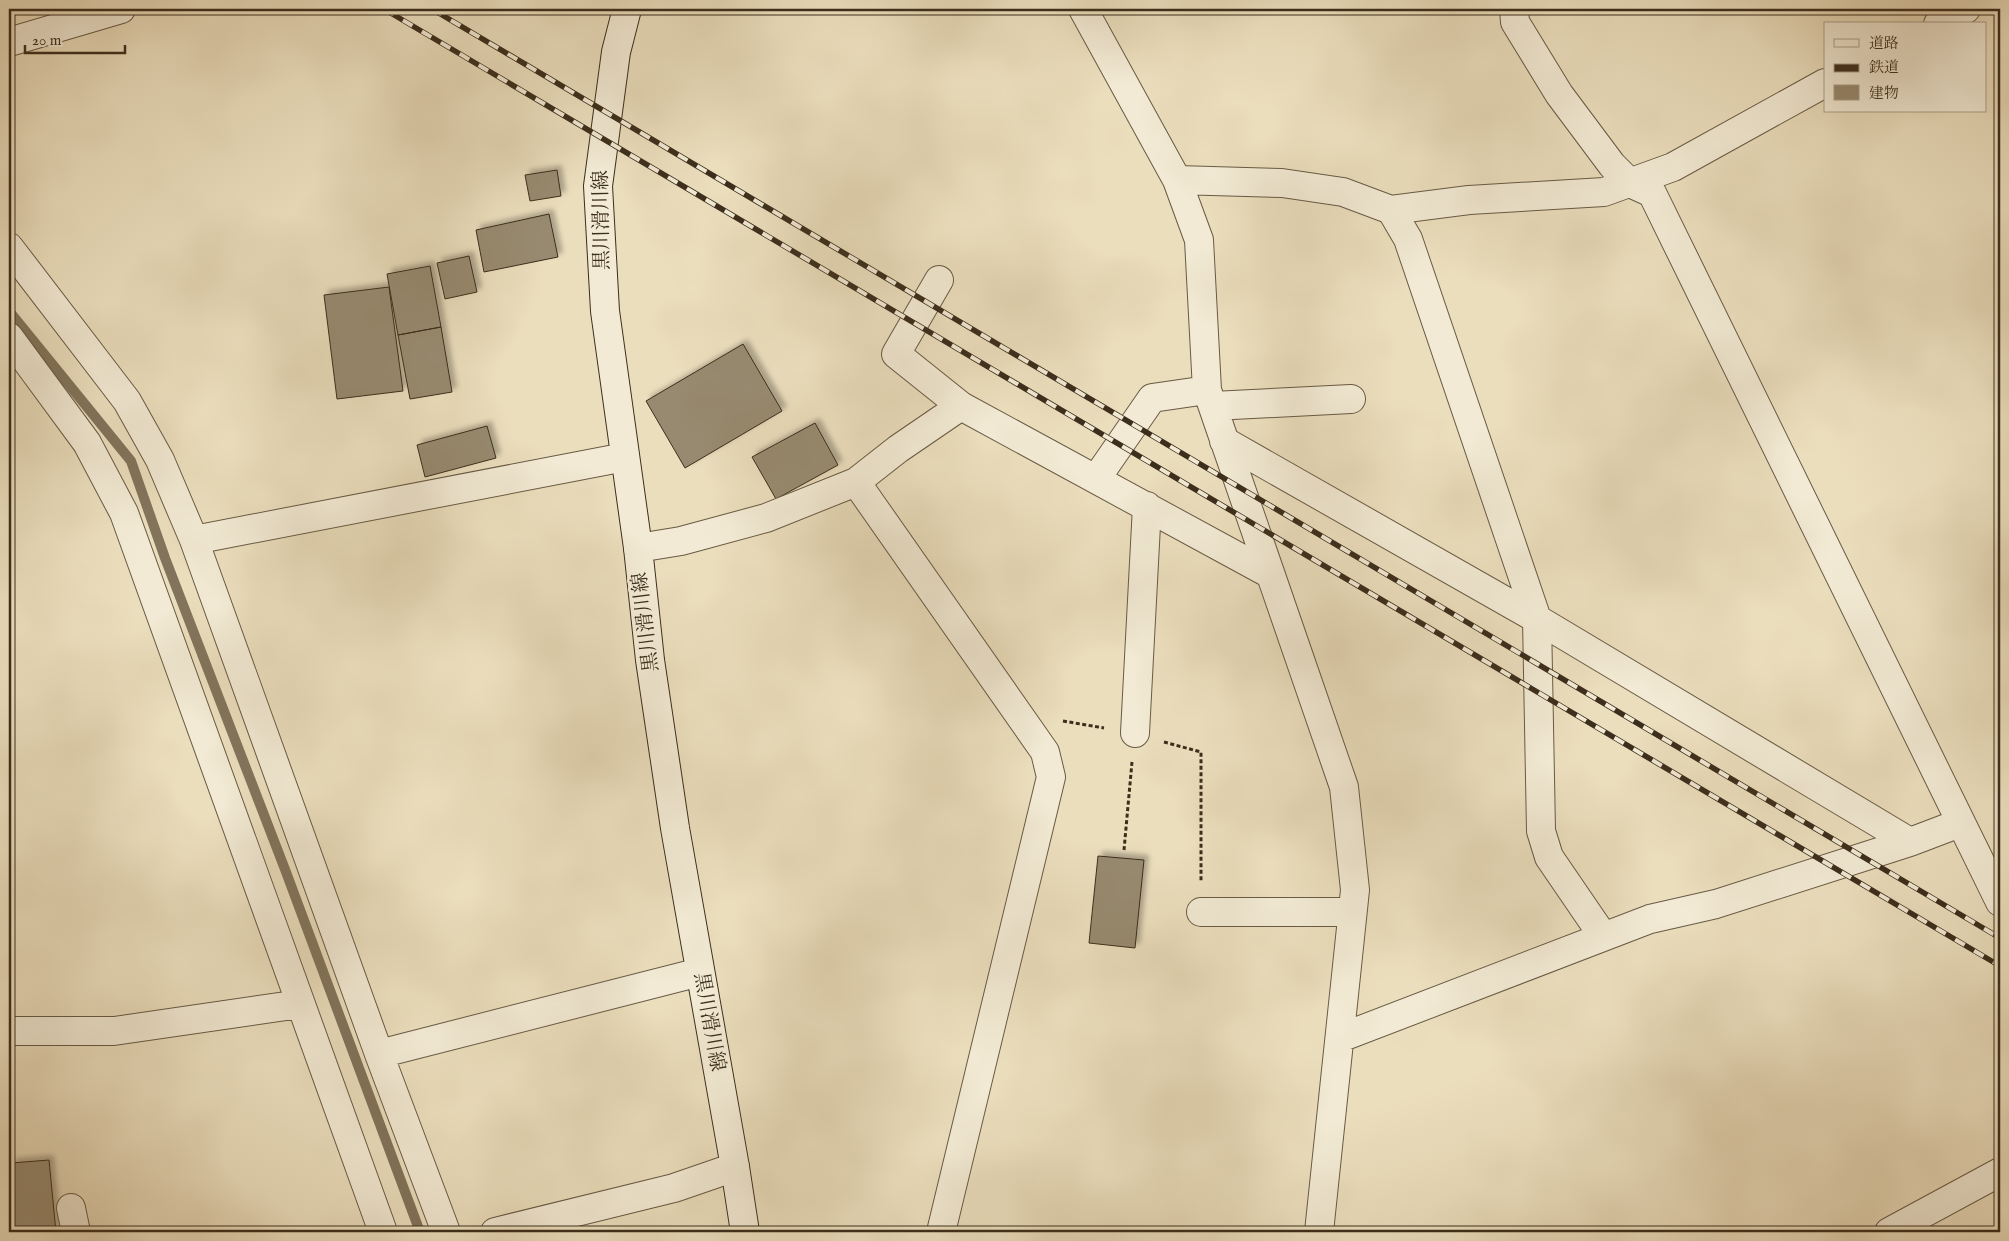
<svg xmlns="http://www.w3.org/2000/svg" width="2009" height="1241" viewBox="0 0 2009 1241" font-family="'IM FELL English','Noto Serif JP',serif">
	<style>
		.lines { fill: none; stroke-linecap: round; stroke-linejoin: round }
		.stream { stroke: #82745c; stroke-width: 10 }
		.building { fill: #978a70; stroke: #3c2e1c; filter: url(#shadow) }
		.street-casing { stroke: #685a44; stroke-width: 30 }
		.secondary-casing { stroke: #3c2e1c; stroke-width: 30 }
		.path { stroke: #3c2e1c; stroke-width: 3; stroke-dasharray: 4 2.5; stroke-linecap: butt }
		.street { stroke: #f2ead4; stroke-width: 28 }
		.secondary { stroke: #f2ead4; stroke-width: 28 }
		.rail-casing { stroke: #3c2e1c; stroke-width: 5.5 }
		.rail { stroke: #f2ead4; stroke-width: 4; stroke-dasharray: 11; stroke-linecap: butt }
		.labels { text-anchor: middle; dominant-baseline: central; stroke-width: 5; stroke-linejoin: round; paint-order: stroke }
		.street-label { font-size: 20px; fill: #3c2e1c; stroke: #f2ead4 }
	</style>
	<defs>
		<filter id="shadow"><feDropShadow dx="4.5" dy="-4.5" stdDeviation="2.5" flood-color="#0004"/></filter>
	</defs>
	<rect width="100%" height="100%" fill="#ebdebd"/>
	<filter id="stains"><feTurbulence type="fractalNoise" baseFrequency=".004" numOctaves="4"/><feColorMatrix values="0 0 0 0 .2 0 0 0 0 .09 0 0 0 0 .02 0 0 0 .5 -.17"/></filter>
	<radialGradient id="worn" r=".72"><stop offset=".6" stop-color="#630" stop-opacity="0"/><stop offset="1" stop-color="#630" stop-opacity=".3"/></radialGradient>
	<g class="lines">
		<path class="stream" d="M9,311L131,461L165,558L286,872L420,1232"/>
	</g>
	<path class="building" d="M557,170L561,196L530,201L525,175Z
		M549,214L558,257L484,272L476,230Z
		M469,256L477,292L445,299L437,263Z
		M430,266L441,327L398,335L387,274Z
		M389,287L403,391L337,399L324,295Z
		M441,327L452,392L410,399L398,335Z
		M743,344L782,411L685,468L646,401Z
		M815,423L838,465L776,499L752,457Z
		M487,426L496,458L425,477L417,445Z
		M1098,856L1144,860L1135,948L1089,943Z
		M49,1160L56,1232H9V1187H13L11,1163Z"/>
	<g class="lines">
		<defs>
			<path id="street" d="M1083,9L1177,180L1199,240L1207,390L1344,787L1355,890L1319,1232
				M1514,9L1515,22L1559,94L1612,165L1630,183L1652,193L2000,902
				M1938,24L1966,9
				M9,42L121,9
				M1177,180L1282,183L1343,192L1391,210L1469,200L1604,192L1673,167L1825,83
				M1391,210L1408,239L1537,619L1541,831L1549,857L1603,936
				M9,247L127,401L160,460L194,540
				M939,280L896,354L961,406L1270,574
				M9,337L87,443L124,513L383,1232
				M1213,406L1351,399
				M1224,441L1537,619L1910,842L1960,823
				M1096,479L1152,398L1207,390
				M856,482L1045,752L1051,777L941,1232
				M638,548L681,541L766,518L856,482L898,449L961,406
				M1135,733L1147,506
				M1201,912H1352
				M9,1031H114L300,1004
				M1340,1038L1650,919L1716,904L1910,842
				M379,1054L194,540L625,457
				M71,1208L76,1232
				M446,1232L379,1054L700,972
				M495,1232L674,1188L735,1167
				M1889,1232L2000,1172"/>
			<path id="secondary" d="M627,9L616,52L598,186L605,311L638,548L650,660L675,828L735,1167L745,1232"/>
		</defs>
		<use href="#street" class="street-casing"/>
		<use href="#secondary" class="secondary-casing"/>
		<path class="path" d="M1063,721L1104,728
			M1164,742L1201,752V882
			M1124,850L1132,762"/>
		<use href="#street" class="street"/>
		<use href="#secondary" class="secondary"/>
		<defs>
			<path id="rail" d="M384,9L2000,966
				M432,9L2000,938"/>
		</defs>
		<use href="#rail" class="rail-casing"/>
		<use href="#rail" class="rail"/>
	</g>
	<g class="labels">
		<g class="street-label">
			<text transform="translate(602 220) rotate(-91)">黒川滑川線</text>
			<text transform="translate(646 622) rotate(-97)">黒川滑川線</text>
			<text transform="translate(709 1022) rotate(80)">黒川滑川線</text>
		</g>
	</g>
	<rect width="2009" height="1241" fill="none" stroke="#ebdebd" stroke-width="30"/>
	<rect x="10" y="10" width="1989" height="1221" fill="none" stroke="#3c2e1c" stroke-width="2.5"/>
	<rect x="15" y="15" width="1979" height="1211" fill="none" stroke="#3c2e1c"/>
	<rect x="1824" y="22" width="162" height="90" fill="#f2ead4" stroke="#a99f8a"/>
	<rect x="1834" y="39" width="25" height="8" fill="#f2ead4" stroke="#a99f8a"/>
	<text x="1869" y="48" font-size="15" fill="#3c2e1c">道路</text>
	<rect x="1834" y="64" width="25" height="8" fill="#3c2e1c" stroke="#a99f8a"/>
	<text x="1869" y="72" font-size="15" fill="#3c2e1c">鉄道</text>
	<rect x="1834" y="85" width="25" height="15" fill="#978a70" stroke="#a99f8a"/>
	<text x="1869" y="98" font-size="15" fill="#3c2e1c">建物</text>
	<path d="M25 45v8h100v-8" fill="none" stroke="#3c2e1c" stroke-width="2.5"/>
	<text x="32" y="45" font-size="15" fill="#3c2e1c" stroke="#f2ead4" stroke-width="4" paint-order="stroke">20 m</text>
	<rect width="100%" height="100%" filter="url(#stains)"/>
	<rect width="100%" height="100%" fill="url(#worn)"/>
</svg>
